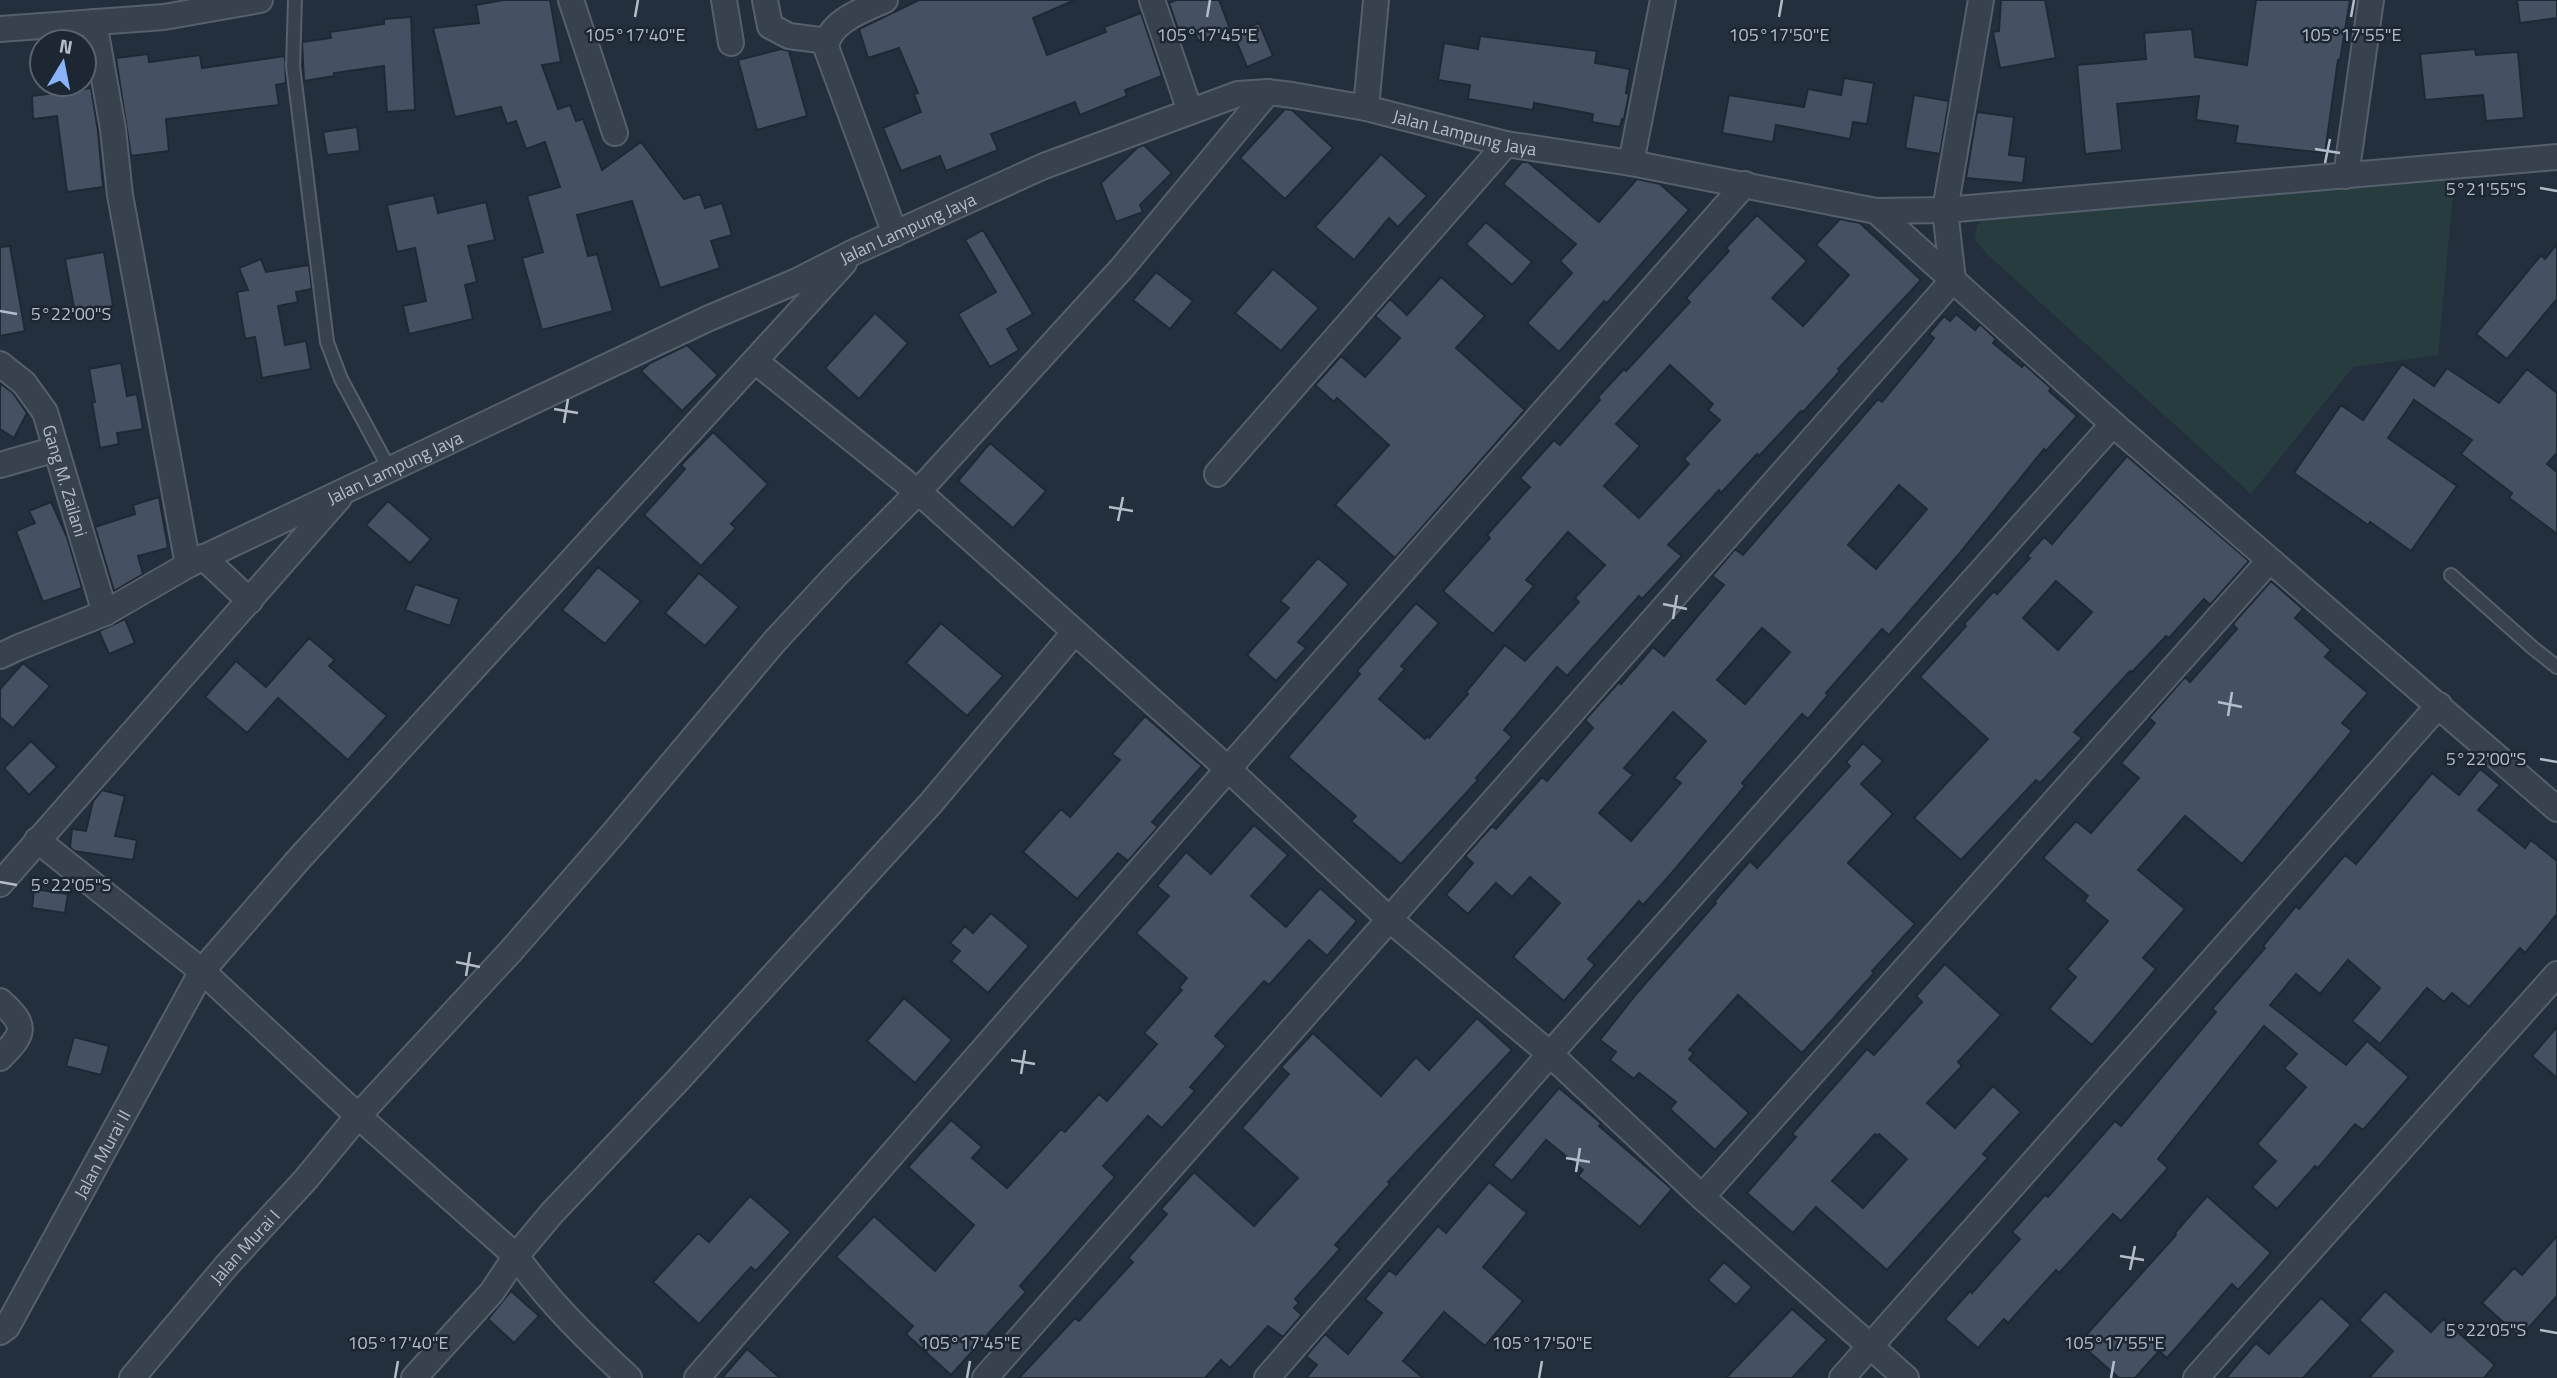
<svg xmlns="http://www.w3.org/2000/svg" width="2557" height="1378" viewBox="0 0 2557 1378" font-family="'Titillium Web',sans-serif">
	<style>
		.green { fill: #263c3f }
		.building { fill: #455162; stroke: #1f2835; stroke-width: 2; fill-rule: evenodd }
		.lines { fill: none; stroke-linecap: round; stroke-linejoin: round }
		.lane-casing { stroke: #565f6c; stroke-width: 16 }
		.street-casing { stroke: #565f6c; stroke-width: 28 }
		.lane { stroke: #38414e; stroke-width: 12 }
		.street { stroke: #38414e; stroke-width: 24 }
		.ticks { fill: none; stroke: #b4bcc9; stroke-width: 2.5 }
		.labels { text-anchor: middle; dominant-baseline: central; stroke-width: 5; stroke-linejoin: round; paint-order: stroke }
		.street-label { font-size: 18px; fill: #b4bcc9; stroke: #1d2633 }
		.ticks-label { font-size: 18px; text-anchor: middle; fill: #b4bcc9; stroke: #1d2633; stroke-width: 5; stroke-linejoin: round; paint-order: stroke }
	</style>
	<rect width="100%" height="100%" fill="#242f3e"/>
	<path class="green" d="M2455,172L2438,355L2353,367L2251,494L1988,255L1975,240L1977,225L1989,214Z"/>
	<path class="building" d="M503,0H550L561,62L542,65L558,109L570,105L576,121L583,119L602,170L641,142L684,199L700,194L705,208L722,203L732,235L711,241L720,268L660,288L632,201L577,215L588,256L597,254L613,311L542,330L522,258L543,252L527,196L560,187L545,142L526,149L516,121L507,124L501,107L455,117L433,28L479,23L476,5Z
		M919,0H1075L1033,18L1047,55L1106,32L1104,27L1141,13L1162,76L1125,90L1127,96L1080,115L1075,102L991,134L998,150L946,171L940,156L901,171L883,128L921,112L914,94L918,93L899,48L868,58L859,29Z
		M1176,0H1219L1230,29L1198,41L1193,27L1179,32L1169,3Z
		M2001,0H2045L2056,58L2000,68L1993,32L1999,31Z
		M2256,0H2350L2340,60H2338L2325,153L2235,143L2238,126L2196,120L2199,96L2117,104L2122,150L2085,154L2077,65L2146,59L2144,33L2192,29L2195,57L2247,65Z
		M2517,0H2557V18L2520,23Z
		M411,17L415,110L387,112L384,66L334,73V76L304,81L302,42L331,38L330,32L384,24V19Z
		M1259,23L1273,56L1247,67L1233,33Z
		M1480,36L1597,51L1595,63L1630,69L1626,93L1629,94L1624,119H1622L1620,127L1592,122L1593,114L1534,103L1533,110L1468,99L1470,85L1438,80L1444,43L1478,49Z
		M781,49L789,51L807,116L757,130L738,60Z
		M2475,49L2476,55L2518,52L2524,118L2486,121L2483,95L2425,100L2420,54Z
		M148,54L149,62L200,55L202,68L285,56L286,83L276,85L279,105L166,119L169,151L131,156L116,58Z
		M1844,78L1874,83L1867,124L1853,122L1850,139L1776,125L1773,142L1722,133L1729,95L1804,107L1808,89L1841,95Z
		M91,88L98,131L103,187L67,192L57,116L33,119L32,96Z
		M1914,95L1949,101L1940,154L1905,148Z
		M1285,109L1292,110L1333,148L1285,199L1240,158Z
		M1977,112L2014,117L2009,155L2026,157L2023,183L1966,178Z
		M357,127L360,151L327,155L323,132Z
		M1144,145L1172,173L1140,205L1143,212L1116,222L1101,183L1138,147Z
		M1381,154L1427,196L1398,227L1389,218L1354,260L1315,227Z
		M1522,162H1528L1599,222L1637,179L1660,184L1689,210L1607,303L1604,301L1559,352L1527,323L1572,273L1560,261L1576,244L1503,184Z
		M434,195L438,213L486,202L495,240L468,246L477,282L465,285L473,319L409,334L403,306L426,301L415,248L397,252L387,205Z
		M1757,215L1807,261L1772,298L1803,326L1849,275L1816,245L1840,219L1860,223L1921,280L1838,369L1840,371L1803,412L1801,411L1759,456L1757,454L1721,493L1719,490L1668,545L1682,556L1642,599L1639,596L1567,676L1557,667L1504,730L1512,737L1476,778L1478,780L1401,864L1351,821L1356,816L1288,757L1360,674L1357,671L1416,603L1439,623L1401,666L1405,669L1379,699L1425,739L1427,736L1429,738L1468,694L1466,692L1505,645L1525,661L1579,602L1575,598L1605,565L1568,532L1526,580L1534,586L1493,634L1443,591L1490,538L1487,535L1530,487L1520,478L1554,440L1560,445L1600,400L1598,397L1624,369L1626,371L1690,302L1686,298L1729,251L1726,248ZM1670,365L1713,404L1708,410L1720,420L1684,459L1689,464L1639,518L1604,486L1640,446L1616,424Z
		M1486,222L1532,262L1512,285L1466,244Z
		M983,230L1033,314L1007,329L1019,350L990,367L958,314L996,292L965,240Z
		M2557,244V299L2507,359L2476,334L2541,255L2545,259Z
		M10,246L25,331L0,336V247Z
		M104,252L113,306L75,313L65,259Z
		M261,259L266,272L309,265L312,289L296,292L298,302L278,306L285,345L306,341L311,369L262,378L255,337L245,339L237,292L248,290L239,268Z
		M1273,269L1319,308L1281,351L1235,313Z
		M1156,272L1193,301L1170,329L1133,300Z
		M1441,277L1485,316L1456,348L1525,410L1395,558L1335,505L1389,445L1337,398L1334,402L1315,385L1341,356L1365,377L1400,338L1375,316L1390,299L1407,315Z
		M875,313L908,343L859,399L825,368Z
		M1956,314L1975,330L1980,324L1996,339L1993,343L2022,367L2024,364L2051,388L2049,391L2077,416L2046,451L2044,449L1959,554L1889,635L1882,629L1826,693L1828,695L1808,719L1802,714L1742,783L1745,786L1670,875L1643,905L1639,901L1588,959L1595,965L1564,1001L1513,957L1560,903L1530,877L1512,897L1496,883L1468,914L1446,895L1473,863L1465,856L1492,826L1496,829L1542,777L1547,781L1593,728L1585,720L1619,682L1621,684L1653,647L1664,656L1724,585L1712,576L1735,549L1743,555L1878,399L1882,402L1925,350L1934,338L1929,334L1944,316L1950,321ZM1899,485L1927,509L1876,569L1848,545ZM1762,628L1790,652L1745,704L1717,680ZM1673,712L1706,741L1674,778L1681,783L1631,841L1599,813L1633,775L1624,768Z
		M687,345L718,375L682,411L641,371L650,363Z
		M121,363L127,396L137,394L143,429L117,433L119,444L100,448L92,402H95L89,369Z
		M2402,364L2434,386L2447,368L2499,403L2527,369L2557,393V453L2547,464L2557,472V534L2509,498L2512,493L2461,454L2472,440L2414,400L2388,438L2457,486L2411,551L2370,522L2368,525L2294,473L2341,405L2363,420Z
		M0,383L13,393L27,413L14,438L0,429Z
		M713,432L768,484L731,524L736,528L701,566L644,515L685,469L681,465Z
		M990,443L1046,491L1013,528L958,481Z
		M2127,456L2249,561L2210,605L2204,599L2169,638L2166,636L2132,672L2130,671L2074,732L2082,738L2040,783L2036,780L1961,860L1914,818L1988,739L1920,677L1966,626L1964,624L1994,591L1997,594L2030,558L2027,556L2044,537L2052,544ZM2056,581L2092,612L2058,650L2023,618Z
		M159,497L168,548L138,556L143,574L114,591L95,527L135,514L133,505Z
		M388,501L431,539L410,563L366,525Z
		M51,502L67,537L82,588L43,602L16,531L35,523L29,511Z
		M1318,558L1349,584L1298,642L1306,648L1276,681L1247,655L1289,608L1280,601Z
		M598,567L641,601L605,644L562,610Z
		M699,573L739,607L705,646L665,613Z
		M2271,581L2303,609L2295,618L2331,650L2325,657L2368,693L2342,723L2352,731L2242,864L2185,816L2138,870L2185,909L2143,958L2156,969L2092,1045L2049,1009L2076,977L2067,969L2108,921L2084,901L2088,896L2043,858L2076,821L2091,833L2139,778L2121,763L2155,723L2149,718L2185,677L2190,682L2237,629L2233,624Z
		M415,584L459,599L450,626L405,610Z
		M125,619L135,643L109,654L99,631Z
		M941,623L1003,676L967,716L906,663Z
		M309,638L335,660L329,666L387,716L348,760L278,698L247,733L205,697L236,661L266,687Z
		M23,663L50,686L13,728L0,717V689Z
		M1145,716L1202,766L1152,822L1158,827L1128,861L1118,853L1077,899L1023,852L1061,809L1070,817L1120,760L1112,754Z
		M31,741L57,767L29,795L4,768Z
		M1863,743L1883,761L1861,784L1893,814L1848,863L1915,924L1872,971L1874,973L1802,1053L1738,995L1689,1050L1694,1053L1689,1059L1749,1113L1715,1150L1670,1109L1676,1102L1639,1073L1634,1079L1610,1060L1616,1052L1600,1040L1637,993L1716,903L1714,902L1750,861L1757,868L1850,766L1846,762Z
		M2480,769L2500,785L2478,810L2525,848L2531,840L2557,861V914L2525,953L2520,948L2469,1007L2452,993L2444,1002L2427,988L2380,1044L2352,1021L2380,988L2348,960L2320,994L2296,974L2270,1005L2346,1065L2367,1041L2409,1077L2363,1130L2355,1124L2318,1168L2315,1166L2277,1209L2252,1187L2276,1161L2257,1144L2306,1087L2284,1068L2297,1054L2264,1026L2158,1159L2168,1168L2121,1221L2113,1214L2059,1273L2056,1270L2008,1323L2004,1319L1978,1348L1945,1319L1970,1291L1972,1293L2020,1239L2012,1232L2045,1195L2048,1197L2115,1121L2121,1126L2216,1012L2212,1009L2265,948L2263,946L2296,906L2299,909L2345,855L2356,864L2432,773L2459,795Z
		M102,790L125,796L115,836L137,840L133,860L74,851L70,847L72,829L86,831L93,801Z
		M1254,825L1288,855L1251,896L1286,927L1320,888L1357,921L1327,956L1309,940L1269,985L1264,981L1215,1036L1226,1046L1190,1087L1195,1091L1162,1128L1148,1116L1103,1166L1115,1177L1020,1286L1026,1292L951,1375L906,1334L913,1326L836,1257L874,1216L935,1271L974,1225L908,1167L951,1120L982,1147L972,1158L1007,1188L1061,1129L1065,1132L1099,1094L1107,1101L1157,1044L1144,1033L1182,990L1179,988L1187,978L1136,933L1169,896L1157,886L1186,852L1211,874Z
		M34,889L68,894L65,913L32,908Z
		M991,913L1029,946L988,993L951,961L960,951L950,943L965,926L973,933Z
		M1945,964L2001,1015L1958,1062L1962,1066L1927,1103L1955,1128L1993,1086L2021,1112L1983,1154L1988,1158L1887,1270L1816,1207L1793,1233L1747,1193L1796,1137L1792,1134L1867,1049L1874,1055L1922,1002L1916,996ZM1875,1134L1878,1136L1879,1134L1907,1159L1863,1208L1832,1181Z
		M904,998L952,1040L915,1083L867,1041Z
		M1477,1018L1512,1050L1388,1182L1390,1184L1335,1245L1340,1249L1295,1299L1299,1303L1294,1308L1302,1315L1283,1337L1268,1326L1230,1368L1221,1360L1205,1378H1019L1075,1318L1079,1321L1133,1262L1128,1258L1167,1214L1161,1209L1194,1172L1254,1226L1298,1178L1242,1128L1289,1074L1281,1067L1313,1033L1381,1096L1416,1057L1429,1070Z
		M2557,1027V1078L2532,1056Z
		M74,1037L109,1046L101,1075L66,1066Z
		M1559,1088L1601,1123L1599,1126L1672,1189L1640,1227L1578,1176L1583,1170L1546,1140L1512,1181L1493,1165Z
		M1489,1182L1527,1213L1483,1267L1523,1301L1485,1346L1444,1312L1403,1361L1423,1378H1306L1317,1365L1306,1356L1325,1334L1348,1354L1382,1313L1365,1299L1389,1270L1396,1275L1438,1226L1446,1233Z
		M750,1196L791,1232L756,1271L751,1267L699,1324L653,1282L698,1233L709,1242Z
		M2207,1196L2271,1253L2238,1290L2232,1284L2167,1358L2159,1351L2135,1378H2119L2079,1343L2176,1235L2175,1233Z
		M2557,1236V1296L2520,1337L2482,1303L2514,1268L2522,1275Z
		M1724,1262L1752,1287L1736,1305L1708,1280Z
		M511,1291L539,1316L514,1343L488,1319Z
		M2385,1291L2431,1332L2443,1319L2495,1365L2484,1378H2369L2393,1351L2359,1320Z
		M2321,1298L2351,1325L2303,1378H2226L2256,1343L2269,1354Z
		M1792,1309L1827,1340L1792,1378H1726Z
		M747,1349L780,1378H722Z"/>
	<g class="lines">
		<defs>
			<path id="lane" d="M295,0L293,66L327,342L341,379L390,470
				M2451,575L2533,648L2557,667"/>
			<g id="street">
				<path d="M571,0L615,133"/>
				<path d="M724,0L731,43"/>
				<path d="M765,0L770,26L789,36L827,41"/>
				<path d="M885,0C864,10 829,21 826,47L895,234"/>
				<path d="M1152,0L1190,111"/>
				<path d="M94,22L113,129L120,195L188,565"/>
				<path d="M0,29L164,17L260,0"/>
				<path d="M1366,108L1376,0"/>
				<path d="M1631,163L1663,0"/>
				<path d="M2346,176L2371,0"/>
				<path d="M1876,211L2113,424L2557,809"/>
				<path d="M755,361L930,502L1228,769L1389,919L1550,1054L1702,1197L1906,1378"/>
				<path id="s1" d="M0,364L24,383L45,412L105,613"/>
				<path d="M0,465L56,449"/>
				<path d="M1217,474L1506,144"/>
				<path d="M203,557L250,601"/>
				<path id="s2" d="M0,656L19,647L105,613L188,565L707,319L797,281L854,252L1044,166L1238,94L1268,92L1292,95L1366,108L1506,144L1631,163L1876,211L1945,210L2557,157"/>
				<path d="M37,840L202,971L358,1116L516,1256L492,1292L414,1378"/>
				<path d="M0,884L339,498"/>
				<path d="M0,1001C28,1026 25,1033 0,1058"/>
				<path d="M1702,1197L2269,561"/>
				<path id="s3" d="M0,1332L7,1327L202,971L299,859L844,263"/>
				<path id="s4" d="M132,1378L227,1265L306,1179L358,1116L510,952L612,835L774,642L836,575L918,492L1122,268L1268,92"/>
				<path d="M629,1378C588,1340 549,1302 516,1256L552,1213L678,1080L931,803L1074,633"/>
				<path d="M697,1378L1228,769L1745,184"/>
				<path d="M985,1378L1953,280L1945,210L1981,0"/>
				<path d="M1267,1378L1550,1054L2113,424"/>
				<path d="M1842,1378L2439,705"/>
				<path d="M2196,1378L2557,974"/>
			</g>
		</defs>
		<use href="#lane" class="lane-casing"/>
		<use href="#street" class="street-casing"/>
		<use href="#lane" class="lane"/>
		<use href="#street" class="street"/>
	</g>
	<path class="ticks" d="M635,17L638,0M1207,17L1210,0M1779,17L1782,0M2351,17L2354,0M2315,149L2340,153M2325,163L2330,139M2540,188L2557,191M0,311L17,314M554,409L578,413M564,423L568,399M1109,507L1133,511M1118,521L1123,497M1663,604L1687,609M1673,619L1677,595M2218,702L2242,707M2228,716L2232,692M2540,759L2557,762M0,882L17,885M456,962L480,967M466,976L470,952M1011,1060L1035,1064M1021,1074L1025,1050M1566,1158L1590,1162M1576,1172L1580,1148M2120,1256L2144,1260M2130,1270L2135,1246M2540,1330L2557,1333M395,1378L398,1361M967,1378L970,1361M1539,1378L1542,1361M2111,1378L2114,1361"/>
	<g class="labels">
		<g class="street-label">
			<text stroke="none"><textPath href="#s2" startOffset="1592">Jalan Lampung Jaya</textPath></text>
			<text stroke="none"><textPath href="#s2" startOffset="1004">Jalan Lampung Jaya</textPath></text>
			<text stroke="none"><textPath href="#s2" startOffset="438">Jalan Lampung Jaya</textPath></text>
			<text stroke="none"><textPath href="#s1" startOffset="138">Gang M. Zailani</textPath></text>
			<text stroke="none"><textPath href="#s3" startOffset="206">Jalan Murai II</textPath></text>
			<text stroke="none"><textPath href="#s4" startOffset="173">Jalan Murai I</textPath></text>
		</g>
	</g>
	<g class="ticks-label">
		<text x="635" y="41">105°17'40"E</text>
		<text x="1207" y="41">105°17'45"E</text>
		<text x="1779" y="41">105°17'50"E</text>
		<text x="2351" y="41">105°17'55"E</text>
		<text x="2486" y="195">5°21'55"S</text>
		<text x="71" y="320">5°22'00"S</text>
		<text x="2486" y="765">5°22'00"S</text>
		<text x="71" y="891">5°22'05"S</text>
		<text x="2486" y="1336">5°22'05"S</text>
		<text x="398" y="1349">105°17'40"E</text>
		<text x="970" y="1349">105°17'45"E</text>
		<text x="1542" y="1349">105°17'50"E</text>
		<text x="2114" y="1349">105°17'55"E</text>
	</g>
	<g transform="translate(63 63) rotate(10)"><circle r="33" fill="#1d2633" stroke="#59626f" stroke-width="2"/>
	<path d="M0-5L12 26L0 18L-12 26Z" fill="#8ab4f8"/>
	<text y="-10" font-size="19" font-weight="bold" text-anchor="middle" fill="#b4bcc9">N</text>
	</g>
</svg>
